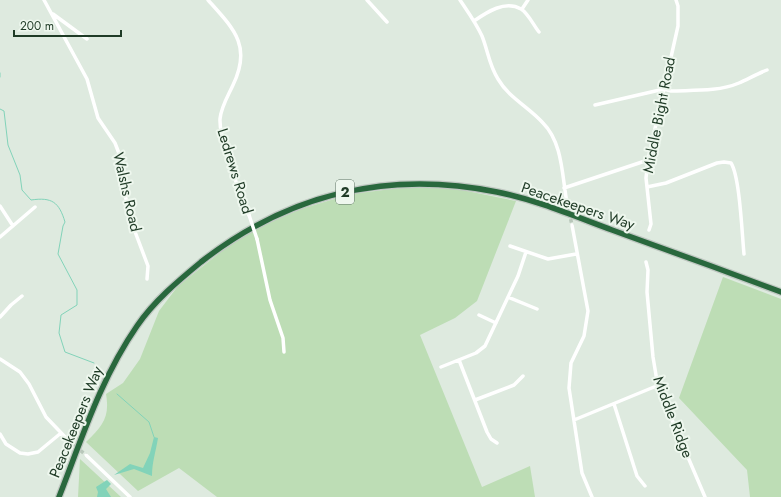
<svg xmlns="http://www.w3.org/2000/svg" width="781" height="497" viewBox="0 0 781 497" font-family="Jost,sans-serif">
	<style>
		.green { fill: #bdddb5 }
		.water { fill: #82d3b9 }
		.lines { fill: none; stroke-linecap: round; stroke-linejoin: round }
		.stream { stroke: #82d3b9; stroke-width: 1 }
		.minor-tunnel { stroke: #b8c7ba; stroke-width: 3.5; stroke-dasharray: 3.5 2; stroke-linecap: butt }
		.highway-casing { stroke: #c0c8c2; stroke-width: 8 }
		.minor { stroke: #fff; stroke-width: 3.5 }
		.highway { stroke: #29683d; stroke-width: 5.5 }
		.minor-bridge { stroke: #fff; stroke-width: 3.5 }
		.labels { text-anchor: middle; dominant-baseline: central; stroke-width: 4; stroke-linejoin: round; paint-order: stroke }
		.shield { fill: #eef7ee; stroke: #5d7362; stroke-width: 1 }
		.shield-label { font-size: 14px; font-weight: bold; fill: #1f3b26 }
		.street-label { font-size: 15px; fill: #1f3b26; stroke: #eef7ee }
	</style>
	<rect width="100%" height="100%" fill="#deeadf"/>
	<path class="green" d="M400,188H452L516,201L477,301L455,318L420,335L482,487L530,466L535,497H217L179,468L138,491L86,442C103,426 110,417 106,394L123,383L140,359L159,311L178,286L227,247L257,228L301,209L351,194Z
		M723,277L781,299V497H750L747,470L679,398Z
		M80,459L121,497H78Z"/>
	<path class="water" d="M154,437L158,438C156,451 152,462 152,476L134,469L114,475L130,464L143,468L150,453Z
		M107,480L111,484L106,489L111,497H97L98,492L96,487Z"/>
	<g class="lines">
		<path class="stream" d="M0,73V77
			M0,109L4,111L8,145L20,175L22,190L31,200C52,197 59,202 65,222L63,226L58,254L77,290V305L61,315L59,333L65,352L94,363
			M117,394L149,422L154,437"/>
		<path class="minor-tunnel" d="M567,203L572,225
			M68,440L86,455"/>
		<defs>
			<path id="highway" d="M59,497C82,438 101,378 137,326C154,301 178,281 201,262C288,194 388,170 497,192C537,200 574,216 612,230C668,250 725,271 781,292"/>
		</defs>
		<use href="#highway" class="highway-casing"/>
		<path class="minor" d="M44,0L87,79L98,118L115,143L120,156L125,195L134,229L148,266L147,279
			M208,0C234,29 252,46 233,85C228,96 221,107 220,119C219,142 240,193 249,215
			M367,0L387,22
			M460,0C468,12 476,23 482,36C488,51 489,65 498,79C509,98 529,107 543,123C563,143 562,177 567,203
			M522,9L528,0
			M53,14L87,39
			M474,21C487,12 505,0 521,9C528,13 534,26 539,32
			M595,105L664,89L671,91C692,90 718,92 739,83C748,79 757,74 767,70
			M647,187L666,183L717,163L724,162L731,163C740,177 742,235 744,254
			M564,188L648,160
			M0,206L13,226
			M572,225L588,311L584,336L571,363L569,388L582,473L592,497
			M649,230L651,224L646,178L648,160L678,26V6L676,0
			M0,237L35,207
			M257,239L270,300L283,338L284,352
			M510,246L548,259L576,254
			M646,262L648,270L647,292L653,357L658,387L705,497
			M508,297L537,309
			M479,315L496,323
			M0,317L11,305L22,296
			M0,359L20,372L29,384L46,417L68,440
			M459,360L487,432L491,439L497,443
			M441,367L476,353L485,346L518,276L526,252
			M475,400L514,385L523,376
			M614,404L637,476L645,486
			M574,420L654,387H658
			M0,434L6,444L20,453L28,454L38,452L61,433
			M86,455L130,497"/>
		<use href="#highway" class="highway"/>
		<path class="minor-bridge" d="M249,215L257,239"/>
	</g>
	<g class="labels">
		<rect class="shield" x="336" y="180" width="18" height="24" rx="3"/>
		<g class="shield-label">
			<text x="345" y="192">2</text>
		</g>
		<g class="street-label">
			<text transform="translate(659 115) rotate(-79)">Middle Bight Road</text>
			<text transform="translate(235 171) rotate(73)">Ledrews Road</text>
			<text transform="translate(127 192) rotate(77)">Walshs Road</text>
			<text transform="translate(578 206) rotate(19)">Peacekeepers Way</text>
			<text transform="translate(673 417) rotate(69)">Middle Ridge</text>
			<text transform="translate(76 422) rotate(-68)">Peacekeepers Way</text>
		</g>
	</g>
	<path d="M14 30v6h107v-6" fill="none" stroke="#1f3b26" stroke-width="2"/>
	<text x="20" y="30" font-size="12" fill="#1f3b26" stroke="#eef7ee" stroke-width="3" paint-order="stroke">200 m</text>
</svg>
